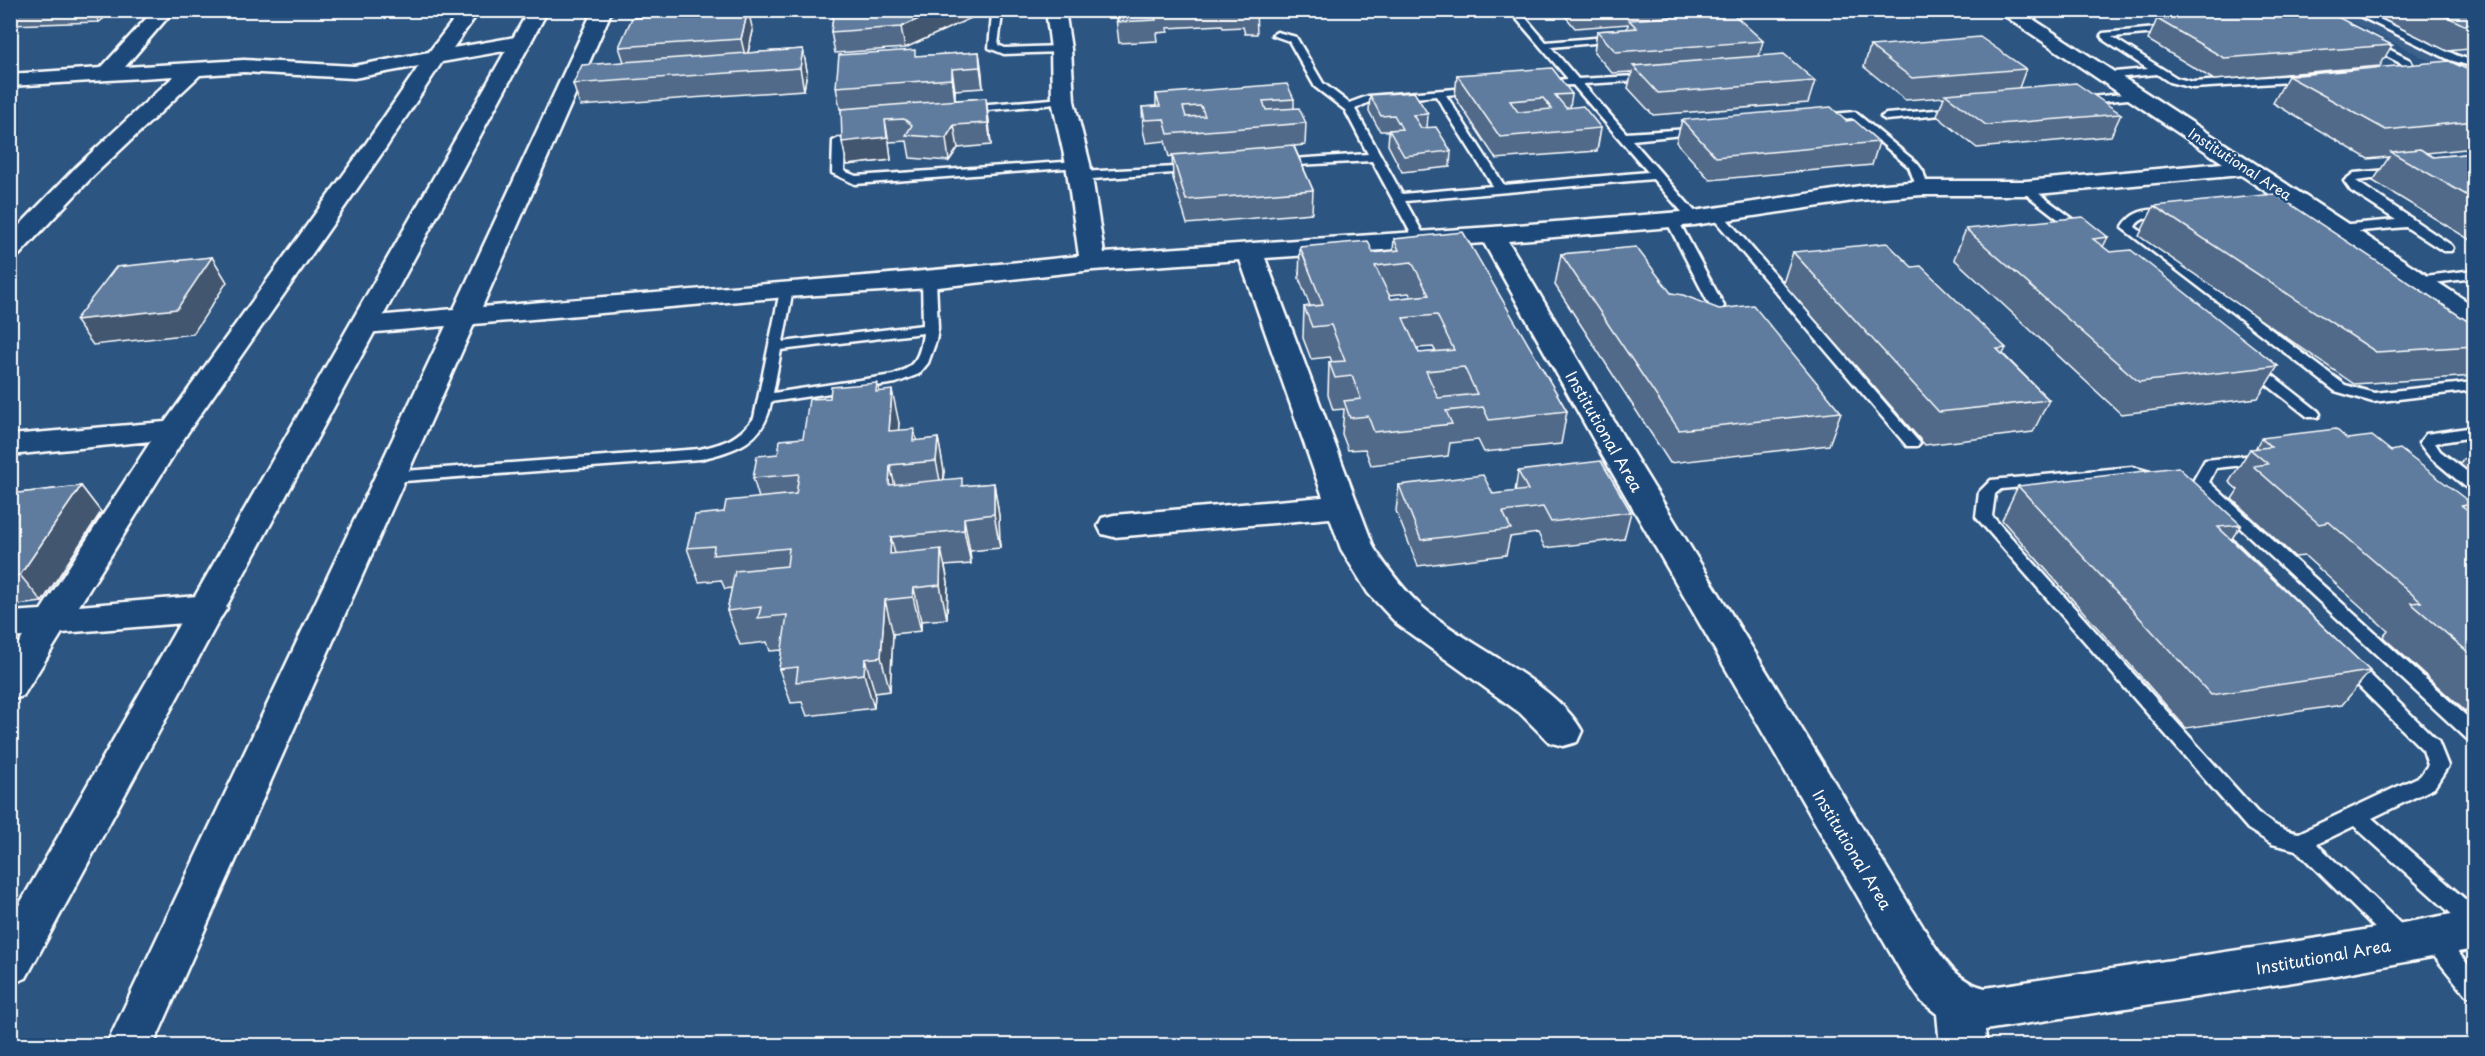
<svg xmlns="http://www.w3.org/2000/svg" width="2485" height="1056" viewBox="0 0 2485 1056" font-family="'Playpen Sans',sans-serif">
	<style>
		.built { fill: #3b618b }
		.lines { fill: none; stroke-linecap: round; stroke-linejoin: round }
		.service-casing { stroke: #fff; stroke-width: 5 }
		.minor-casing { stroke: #fff; stroke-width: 5 }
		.tertiary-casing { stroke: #fff; stroke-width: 5 }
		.service { fill: #1f4a7a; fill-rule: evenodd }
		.minor { fill: #1f4a7a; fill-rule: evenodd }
		.tertiary { fill: #1f4a7a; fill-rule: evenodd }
		.wall { fill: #516b89; stroke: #fff; stroke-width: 1.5; fill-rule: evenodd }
		.shaded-wall { fill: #42576f; stroke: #fff; stroke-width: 1.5 }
		.building { fill: #5e7c9f; stroke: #fff; stroke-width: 1.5; fill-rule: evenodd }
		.labels { text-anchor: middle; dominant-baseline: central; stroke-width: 5; stroke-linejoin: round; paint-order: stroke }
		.far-street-label { font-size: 14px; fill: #fff; stroke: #1f4a7a }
		.street-label { font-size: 16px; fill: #fff; stroke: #1f4a7a }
	</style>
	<rect width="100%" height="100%" fill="#2c5582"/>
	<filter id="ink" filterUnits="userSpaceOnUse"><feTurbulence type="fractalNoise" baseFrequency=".0167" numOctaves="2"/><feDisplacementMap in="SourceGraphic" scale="12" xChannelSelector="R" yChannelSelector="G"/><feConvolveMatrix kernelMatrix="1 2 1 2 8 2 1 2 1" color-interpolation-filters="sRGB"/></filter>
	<g filter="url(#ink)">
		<path class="built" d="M2331,11H2474V75L2460,76Z"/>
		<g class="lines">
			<defs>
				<path id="service" d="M1509,10H1519L1546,42L1619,36V40L1616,41L1551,47L1578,79L1655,75L1656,77L1651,80L1583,84L1626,133L1706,128L1708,130L1702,133L1632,140L1698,215L1700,218L1698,221H1690L1653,179L1405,201L1426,239L1420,243L1414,239L1372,161L1278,166L1272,163L1278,160L1368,154L1345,110L1315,87L1289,41L1272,35L1277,32L1296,37L1323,83L1349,103L1368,96L1481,87V91L1477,92L1446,95L1504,185L1648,172L1573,85L1538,86V82L1542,81L1568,79ZM1436,96L1493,186L1402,194L1355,109L1369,102Z
					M2347,10H2360L2458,56L2474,61V67L2450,60Z
					M997,11L1002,14L998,45L1005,48L1061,46L1066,49L1061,52L1004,54L989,48L992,14Z
					M2306,14L2333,21L2410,60L2414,68L2406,75L2193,88L2169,82L2157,74L2103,79L2098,76L2103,73L2148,69L2105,41L2101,35L2103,33ZM2306,20L2327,25L2402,64L2404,68L2193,82L2177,78L2112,37Z
					M2134,93L2139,96L2138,98L2079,104L2074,101L2079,98Z
					M1063,98L1068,101L1067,103L965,112L960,109L965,106Z
					M1960,108L1965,111L1964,113L1886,120L1881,117L1886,114Z
					M1855,112L1917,163L1923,171L1928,188L1926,191H1918L1909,167L1852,118L1820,121L1815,118L1820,115Z
					M839,138L845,141L844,171L856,176L1078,161L1084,164L1078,167L855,184L832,173L833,141Z
					M1195,166L1199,167V171L1080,180L1074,176L1080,172Z
					M2399,169L2405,173L2403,175L2356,181L2451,245L2453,248L2451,251H2443L2406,227L2338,233L2332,229L2338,225L2396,220L2351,191L2344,181L2354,173Z
					M2026,184L2088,230L2090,233L2088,236H2080L2022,191V185Z
					M2171,208L2177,212L2175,215C2161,218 2142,213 2135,227L2345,385L2374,393L2474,382V390L2373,402L2335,391L2122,228C2133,208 2150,210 2171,208Z
					M1717,211L1721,212L1917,440L1920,443L1917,446H1907L1713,218L1711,215Z
					M1672,216L1678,220L1724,306L1722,309L1717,310L1710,306L1666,220Z
					M2474,270V278L2417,285L2410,281L2417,277Z
					M929,276L936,280L938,328L936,341L928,363L919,374L896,383L771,402C764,443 736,450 700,459L391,482L383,477L391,472L700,449C725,443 738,439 754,418L781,286H791L793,289L783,342L923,325L922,280ZM923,333C920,357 915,367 893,375L773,393L781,350Z
					M2252,362L2257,363L2318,411L2320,414L2318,417H2308L2247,369L2245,366Z
					M2474,427V437L2435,443L2440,451L2474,477V490L2468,489L2430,457L2419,443L2426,434Z
					M2265,454L2273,459L2271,462L2216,468L2209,482L2474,723V741L2467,739L2192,483L2205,460Z
					M2132,467L2168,477L2438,741L2448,766L2434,788L2372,818L2474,907V929L2466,927L2354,826L2317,844L2411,934L2414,941L2411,948L2403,951L2395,948L2296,850L2272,844L2248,829L1976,517L1979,492L1991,480ZM2131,477L2156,485L2423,750L2428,765L2420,776L2299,833C2282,831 2270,823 2257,812L1992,516L1995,494L2001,489Z
					M2432,927L2440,930L2474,972V998L2466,995L2424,944L2421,937L2424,930Z"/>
				<path id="minor" d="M154,10H174L125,67L244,60L354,66L429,52L461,10H480L453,48L521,36L528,38L531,42L528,46L521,48L442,62L387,146L188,432L79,606L209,595L221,599L227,608L221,617L209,621L62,633L23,696L10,700V655L23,637L10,638V612L41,610L151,441L10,455V435L165,422L367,142L419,66L354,78L244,72L200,75L93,176L19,255L10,258V235L77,166L174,76L10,86V74L101,68Z
					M593,10H612L482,307C681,290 881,277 1079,256L1066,164L1052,101L1051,49L1046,10H1065L1071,49L1074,101L1090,164L1104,253L1492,227L1694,211L1860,186L1922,181H2026L2223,163L1996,10H2019L2474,306V326L2464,324L2241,175L2026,195H1922L1860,200L1694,225L1508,241L1634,455L1934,945C1948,966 1960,982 1985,988L2325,937L2474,910V949L2325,977L1985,1030L1987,1046H1940L1937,1014L1922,1002L1902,973L1602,455L1484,243L1265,258L1374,548C1388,569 1402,588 1420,605C1462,643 1556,682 1582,731L1577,742L1563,746L1549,742L1520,713L1397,624L1368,593L1341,549L1330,518L1114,537L1102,534L1098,526L1102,518L1114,515L1323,497L1240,260L1093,270L929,288L786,297L474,324L153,1046H106L446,326L365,333L355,331L351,325L355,319L365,317L454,309Z"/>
				<path id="tertiary" d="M529,10H548L26,978L10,984V921Z"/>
			</defs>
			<use href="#service" class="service-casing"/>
			<use href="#minor" class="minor-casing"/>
			<use href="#tertiary" class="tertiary-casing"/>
			<use href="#service" class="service"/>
			<use href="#minor" class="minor"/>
			<use href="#tertiary" class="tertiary"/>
		</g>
		<path class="wall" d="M10,10H114L99,22L10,25Z
			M834,10H984V12L905,48L835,53L831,32Z
			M1115,10H1256L1257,34H1245L1243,27L1223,28L1222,25L1167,28L1168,32L1156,33L1157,41L1119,43Z
			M1560,10H1695L1694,15L1763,41L1759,56L1815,81L1808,103L1653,115L1628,88L1632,72L1612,73L1594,52L1597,31L1627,29L1628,24L1575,28Z
			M2142,10H2193L2148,14Z
			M2364,10H2475V52L2469,49L2447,51Z
			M2157,19L2392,45L2380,66L2214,80L2148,40Z
			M753,31L748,53L803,49L807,71L804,90L580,106L573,84L624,62L619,47Z
			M1870,46L2026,69L2019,88L2121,114L2111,136L1977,148L1937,116L1944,97L1905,100L1864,67Z
			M979,52L983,88L955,90V100L986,98L991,145L958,148L949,161L910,158L907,141L889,142L891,160L847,165L841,109H840L836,87L916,56Z
			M2475,73V148L2426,153L2433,157L2475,153V243L2373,181L2389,157L2368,159L2273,103L2288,76Z
			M1457,75L1572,94L1570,107L1601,128L1597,151L1496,159L1455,97Z
			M1156,94L1294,99V108L1306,123L1305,145L1294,146L1313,190L1312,213L1187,224L1173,178L1172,156L1169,157L1165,141L1146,143L1143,130L1142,107L1156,106Z
			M1370,95L1428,114L1427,128L1451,151L1450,167L1402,172L1388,145L1389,131H1380L1369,111Z
			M1682,120L1846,121L1879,142L1872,165L1710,180L1676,142Z
			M2154,206L2475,326V376L2354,384L2139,236Z
			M1966,229L2108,237L2103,247L2110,252L2278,366L2258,398L2121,414L1954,259Z
			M1394,239L1567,411L1561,444L1484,452L1478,440L1450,443L1448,456L1371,465L1365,449L1348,450L1342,434L1344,409L1333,410L1328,395L1329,362H1332L1330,357L1311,359L1303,338L1304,307L1310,306L1299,278L1300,247L1373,253L1393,251ZM1409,293L1411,297L1391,299L1389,295ZM1433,347L1436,352L1419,353L1417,348Z
			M1793,252L1912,267L2006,348L2003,354L2049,400L2033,432L1925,445L1783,283Z
			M1561,254L1671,293L1841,412L1829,445L1670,463L1555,285Z
			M877,383L879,391L899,423L898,430L917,441L938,438L944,471V479L964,486L994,483L999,516L1000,548L970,551L971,564L945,566L948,582L947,619L921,621V631L893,634L890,691L875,693L874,708L807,716L802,702L791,703L779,669L782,650L770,651L767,642L740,645L727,611L732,588L725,589L721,580L699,582L687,548L724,512L759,498L753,478L778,454L803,438L830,398Z
			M2261,438L2347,439L2391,451L2472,504L2467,510L2475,515V710L2465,711L2383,637L2388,631L2305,556L2295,557L2232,499L2238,490L2229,482L2250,449H2255Z
			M2475,445V476L2460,464Z
			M1518,471L1631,512L1624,539L1545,548L1538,533L1510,537L1506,555L1418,566L1396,511L1399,485L1493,494L1515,492Z
			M81,486L101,512L42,602L10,606V494Z
			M2018,486L2241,525L2231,540L2370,671L2342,705L2186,728L2002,520Z"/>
		<path class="shaded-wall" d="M93,10H114L99,22Z
			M748,10L753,31L746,60L741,39Z
			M938,10H984V12L905,48L901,27Z
			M803,49L807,71L804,90L800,68Z
			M979,52L982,73L983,88L980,67Z
			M952,69L955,90V101L952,79Z
			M986,98L989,120L991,145L988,123Z
			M885,120L889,142L891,160L847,165L842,142Z
			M954,125L958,148L949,161L946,138Z
			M212,257L227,282L193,334L93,345L75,320Z
			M892,390L899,423L896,464L889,431Z
			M914,429L921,463L913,441Z
			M938,438L944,471L943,495L936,461Z
			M890,465L898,499L889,485Z
			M994,483L999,516L1000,548L994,514Z
			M81,486L101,512L42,602L20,575Z
			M964,518L970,551L971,564L964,530Z
			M891,537L899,571L890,554Z
			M941,549L948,582L947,619L940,585Z
			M914,588L921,621V631L913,597Z
			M885,600L893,634L890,691L881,657Z
			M865,659L875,693L874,708L864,674Z
			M2475,701V709L2465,711Z"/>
		<path class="building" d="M740,10H748L741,39L619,47L632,18Z
			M834,10H938L901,27L831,32Z
			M1116,10H1167V11L1154,12L1156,20L1118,22Z
			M1244,10H1256L1257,13H1245Z
			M2273,10H2324L2392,45L2224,58L2157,19Z
			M2433,10H2475V24L2464,25Z
			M1731,12L1763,41L1616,52L1597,31L1637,28L1629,20Z
			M1980,37L2026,69L1912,78L1870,46Z
			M803,49L800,68L573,84L582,65Z
			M915,50V56L979,52L980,67L952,69V79L836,87L839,55Z
			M1784,54L1815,81L1658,93L1633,66Z
			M2449,61L2475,73V121L2386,130L2288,76Z
			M1552,68L1572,94L1555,95L1566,108L1583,106L1601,128L1500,137L1457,75ZM1543,98L1552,109L1518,112L1510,101Z
			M2076,83L2121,114L1986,125L1945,94Z
			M1287,84L1294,99L1263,101L1266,110L1299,108L1306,123L1168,134L1164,119L1145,120L1142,107L1160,106L1156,94ZM1201,106L1205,116L1186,117L1183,107Z
			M1414,92L1428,114L1413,115L1421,128L1436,127L1451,151L1404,156L1389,130L1402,129L1394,115L1381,116L1370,95Z
			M986,98L988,123L954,125L946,138L906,135L912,125L904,119L885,120L887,137L842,142L841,109Z
			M1831,107L1846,121L1854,120L1879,142L1716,157L1682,120Z
			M1293,145L1313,190L1186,200L1172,155Z
			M2420,149L2433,157L2475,153V200L2391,152Z
			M2275,194L2475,326V346L2376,352L2154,206Z
			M2083,217L2108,237L2093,239L2110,252L2131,250L2278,366L2139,382L1966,229Z
			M1463,232L1567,411L1489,420L1483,407L1446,411L1452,424L1374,432L1368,416L1350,418L1344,401L1361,399L1352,376L1335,378L1329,362L1345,361L1331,325L1312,327L1304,307L1323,305L1300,247L1368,241L1373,253L1399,250L1394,239ZM1412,262L1429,295L1391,299L1375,266ZM1437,315L1454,350L1419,353L1403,318ZM1464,367L1477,394L1438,398L1426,371Z
			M1887,243L1912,267L1921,266L2006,348L1997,349L2049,400L1939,412L1793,252Z
			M1636,247L1671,293L1683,295L1719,309L1753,305L1841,412L1679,430L1561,254Z
			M212,257L177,309L75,320L116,267Z
			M877,383L876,392L892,390L889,431L914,429L913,441L938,438L936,461L890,465L889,485L962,478V486L994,483V514L964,518V530L891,537L890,554L941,549L940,585L914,588L913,597L885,600L881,657L865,659L864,674L796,682L798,667L779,669L787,615L758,618L761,607L727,611L735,571L787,566L789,548L713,555L714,546L687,548L695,515L724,512L726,501L796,494L799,474L753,478L757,456L778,454L780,440L803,438L809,399L830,398L831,387Z
			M2336,429L2347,439L2372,436L2391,451L2400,449L2472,504L2462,506L2475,515V658L2411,603L2421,602L2329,522L2319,524L2253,466L2268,464L2250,449L2271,447L2261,438Z
			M1601,461L1631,512L1551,522L1543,507L1503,512L1511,529L1421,540L1399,485L1483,475L1493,494L1528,490L1518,471Z
			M2178,467L2241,525L2218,527L2370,671L2211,695L2018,486Z
			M81,486L20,575L10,576V494Z"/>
	</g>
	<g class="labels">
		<g class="far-street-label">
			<text transform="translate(2240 164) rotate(33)">Institutional Area</text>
		</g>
		<g class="street-label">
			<text transform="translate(1605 431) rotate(60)">Institutional Area</text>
			<text transform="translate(1853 849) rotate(59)">Institutional Area</text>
			<text transform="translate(2323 956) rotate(-10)">Institutional Area</text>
		</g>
	</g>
	<rect width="2485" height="1056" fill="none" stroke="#1f4a7a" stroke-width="36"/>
	<rect x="18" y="18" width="2449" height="1020" fill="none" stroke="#fff" stroke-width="2" filter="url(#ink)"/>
</svg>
